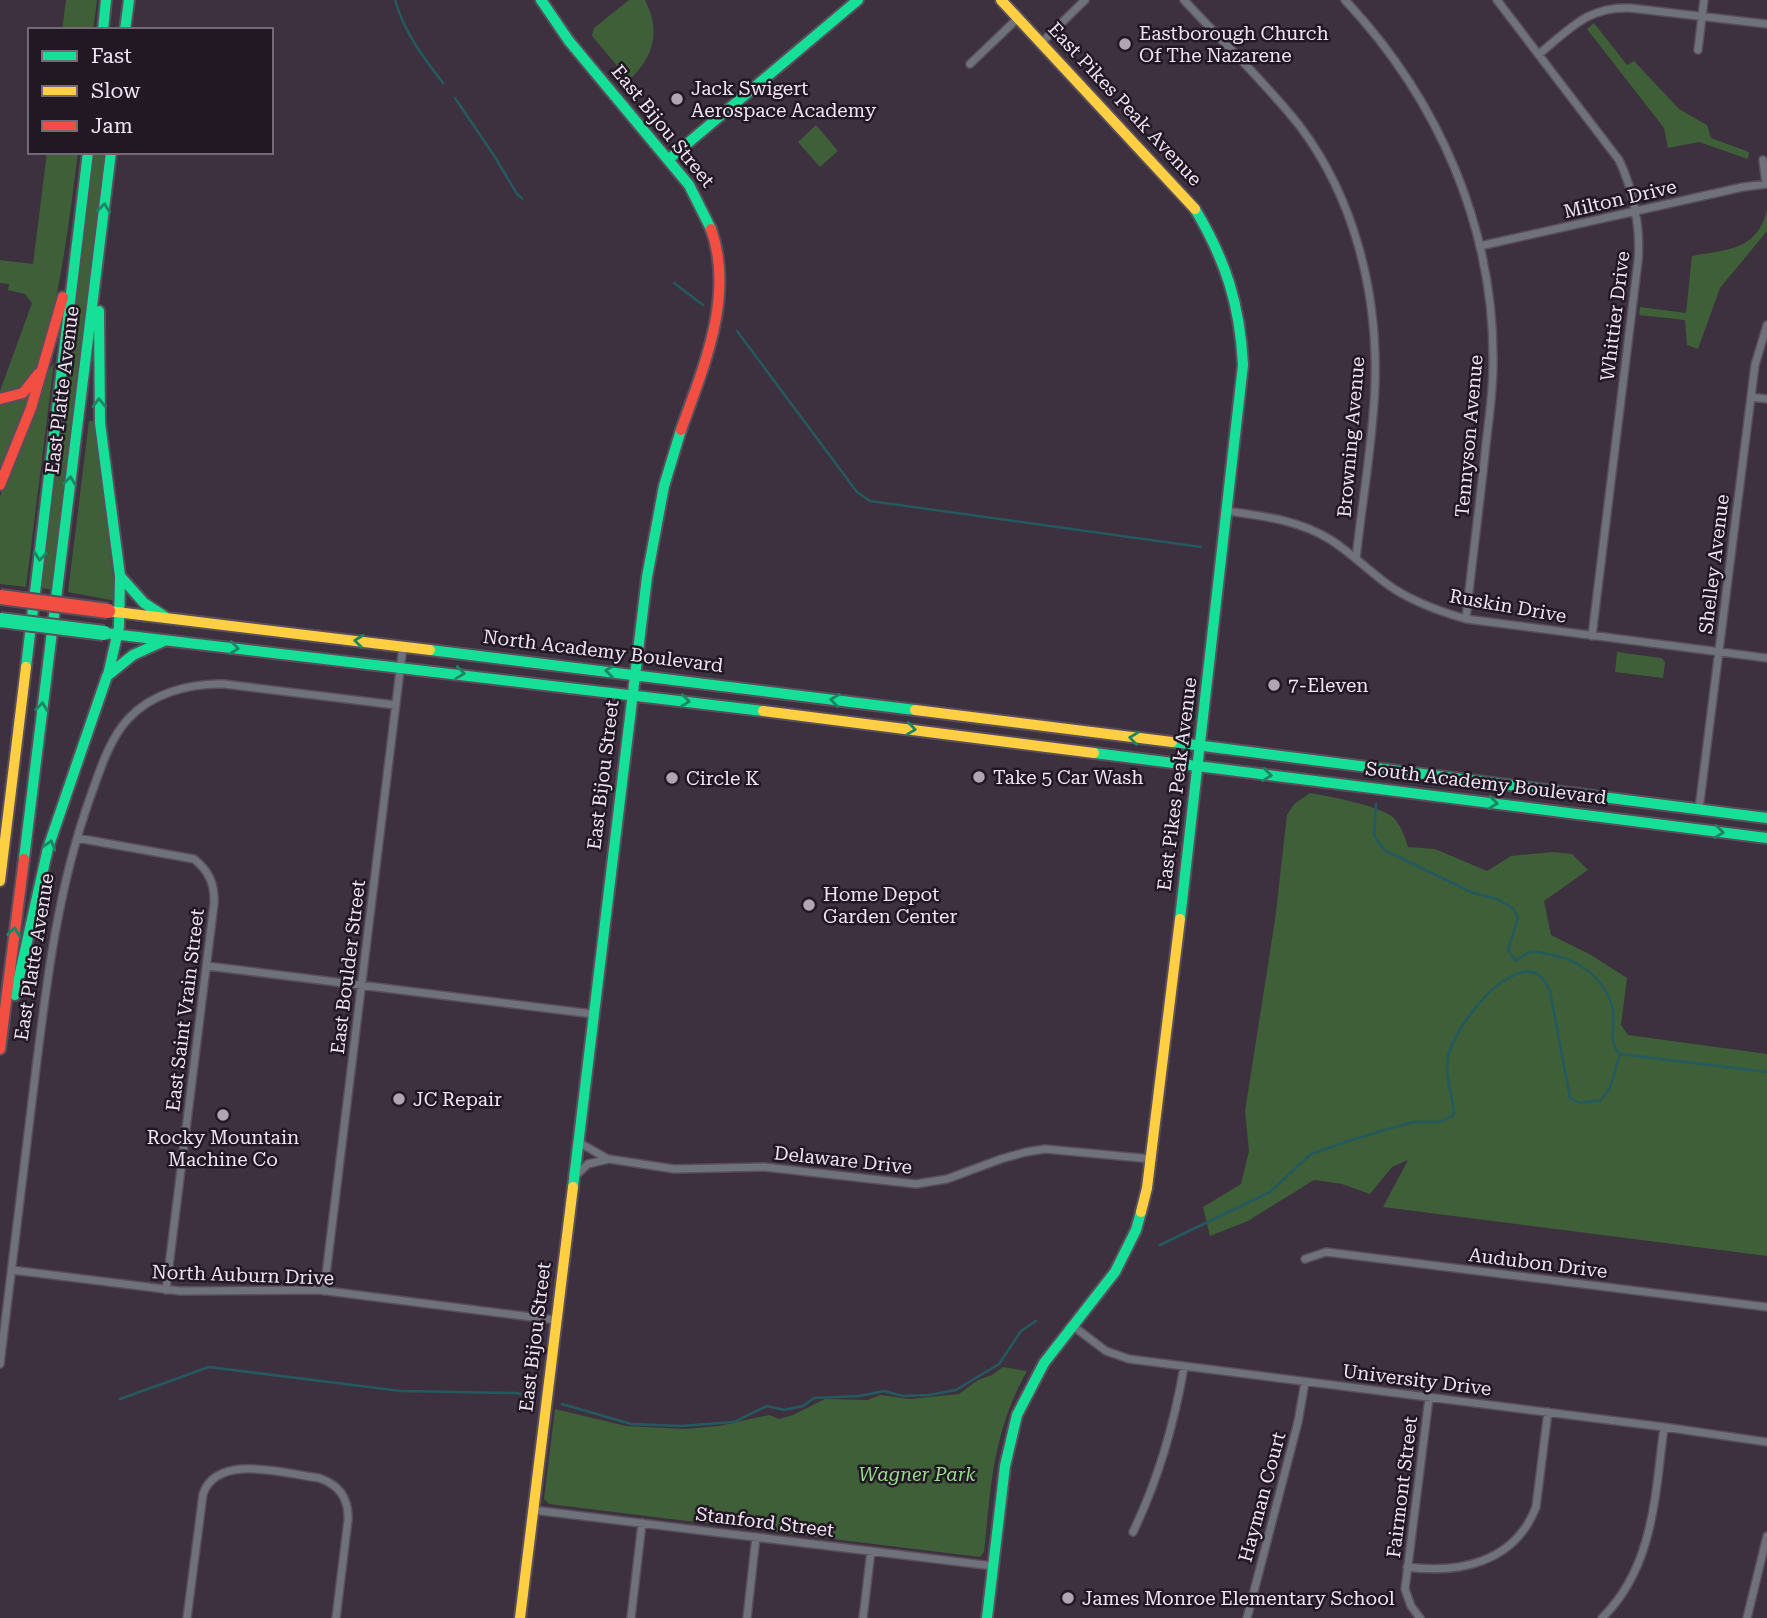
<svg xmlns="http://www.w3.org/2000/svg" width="1767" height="1618" viewBox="0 0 1767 1618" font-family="'Roboto Serif',serif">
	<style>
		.green { fill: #3e5f37 }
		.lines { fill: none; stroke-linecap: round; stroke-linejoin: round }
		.stream { stroke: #245a5f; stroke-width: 2.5 }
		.street-casing { stroke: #594e5b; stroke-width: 10 }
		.fast-casing { stroke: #594e5b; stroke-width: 14 }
		.slow-casing { stroke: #594e5b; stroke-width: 14 }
		.jam-casing { stroke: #594e5b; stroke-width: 14 }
		.street { stroke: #6f717b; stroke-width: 7 }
		.fast { stroke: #16e098; stroke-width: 10 }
		.slow { stroke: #ffcf43; stroke-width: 10 }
		.jam { stroke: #f24e42; stroke-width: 10 }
		.fast-bridge-casing { stroke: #594e5b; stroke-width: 18; stroke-linecap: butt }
		.jam-bridge-casing { stroke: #594e5b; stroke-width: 18; stroke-linecap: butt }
		.fast-bridge { stroke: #16e098; stroke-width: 14 }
		.jam-bridge { stroke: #f24e42; stroke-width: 14 }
		.oneway { stroke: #1b8664 }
		.poi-dot { fill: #b1a5b4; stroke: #221824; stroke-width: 2.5 }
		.labels { text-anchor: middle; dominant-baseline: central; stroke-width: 5; stroke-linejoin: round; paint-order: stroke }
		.poi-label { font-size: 19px; fill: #f0e3f3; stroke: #221824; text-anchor: start }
		.street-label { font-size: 19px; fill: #f0e3f3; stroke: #221824 }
		.park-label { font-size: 19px; font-style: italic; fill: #97de8a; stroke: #221824 }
	</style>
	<rect width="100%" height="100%" fill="#3d313f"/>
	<path class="green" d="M66,0H97L93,30H62Z
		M629,0H645C661,31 654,57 629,80L592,36L594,28Z
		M1594,23L1627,65L1634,61L1679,109L1707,125L1711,138L1749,152L1748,159L1699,142L1668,148L1664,128L1587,29Z
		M816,125L838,151L820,167L798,142Z
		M47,152H78C70,216 62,280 46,342C35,385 17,426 0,468V391L32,303L25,294L8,290L9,284L0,283V260L33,264Z
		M94,152H107L55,590L41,588Z
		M1767,210V231L1720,288L1698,349L1687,345L1685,320L1639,315L1640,307L1686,313L1692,256C1727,249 1757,251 1767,210Z
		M54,363L26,587L0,584V496L12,471L48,371Z
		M89,421H94L116,601L68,592Z
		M1617,652L1661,658L1665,662L1663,678L1615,672Z
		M1310,793C1328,796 1381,806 1394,818C1401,826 1405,837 1408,847L1435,849L1487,871L1511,856L1553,852L1572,854L1588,870L1544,901L1551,935L1591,955L1627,978L1621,1025L1628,1035L1767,1054V1256L1383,1207L1408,1160L1392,1167L1370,1194L1342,1184L1314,1180L1248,1221L1210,1236L1203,1207L1241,1184L1249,1151L1245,1111L1275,920L1287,815L1294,804Z
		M1003,1367L1027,1371C993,1431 991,1486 984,1552L980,1557L549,1504L544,1499L555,1409L626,1426L685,1429L719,1426L769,1415L779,1419L793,1415L825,1399L867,1400L881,1395L910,1399L959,1394L978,1380L992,1375Z"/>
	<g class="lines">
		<path class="stream" d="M395,0C404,32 423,57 443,83
			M455,98L495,157L517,194L522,198
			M674,283L703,305
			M737,331L857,492L870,501L1201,547
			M1376,804L1374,835L1384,850L1473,893L1497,899L1513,908L1518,918L1508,950L1516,961C1520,958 1526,953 1531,952C1535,951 1543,953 1547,954C1576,958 1604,977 1612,1006C1617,1024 1606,1039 1620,1054
			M1620,1054L1767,1072
			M1160,1245L1270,1192L1311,1154L1355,1139L1412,1122H1440L1454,1115C1453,1094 1444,1077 1448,1056C1454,1029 1500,967 1532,972C1541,974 1546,983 1550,991L1570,1098L1580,1103L1601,1100L1610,1088L1620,1054
			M120,1399L209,1367L401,1391L516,1393L526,1395
			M562,1404L631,1424L681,1426L734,1422L767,1406L784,1410L803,1406L814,1398L860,1396L884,1391L903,1396L929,1395L956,1390L999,1364L1021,1331L1036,1321"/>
		<defs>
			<path id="street" d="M1184,0C1222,41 1264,81 1299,125C1355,199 1378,294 1375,385C1373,443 1362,501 1356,559
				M1345,0C1438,99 1495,228 1493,365C1493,391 1489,418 1486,444C1480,503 1472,561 1466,619
				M1497,0L1619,160C1633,189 1641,228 1638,261L1592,636
				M1041,43L1085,0
				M1698,50L1704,0
				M1539,54C1570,29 1588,6 1630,8L1767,24
				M970,64L1018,18
				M1763,160L1766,184
				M1480,246L1743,187L1767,184
				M1751,397L1767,399
				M1227,511C1263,516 1299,520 1331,540C1351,553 1368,570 1387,584C1410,601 1438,611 1466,619L1767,658
				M1699,809L1755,365L1767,325
				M77,838L194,859C209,871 215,884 214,904L166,1290
				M207,966L593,1014
				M578,1142L608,1159
				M574,1177L588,1164L609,1159L674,1169L764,1167L916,1184L947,1179L1001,1159L1026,1152L1045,1149L1152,1159
				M1305,1259L1326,1252L1767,1307
				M12,1270L180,1291L319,1290L556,1320
				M324,1291L403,646
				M1073,1326L1106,1351L1129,1359L1664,1427L1767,1442
				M0,1364C12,1271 23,1178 34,1085C46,986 57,889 91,795C100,770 109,740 128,719C152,693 190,683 224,684L396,705
				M533,1510L993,1566
				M1133,1532C1159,1478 1174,1425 1184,1367
				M1407,1567C1460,1574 1515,1562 1536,1507L1548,1412
				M187,1618L203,1494C217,1452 286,1474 319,1478C340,1485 349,1499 348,1520L336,1618
				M631,1618L642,1523
				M747,1618L756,1537
				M863,1618L871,1551
				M1247,1618L1298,1422L1305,1382
				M1420,1618L1411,1606L1405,1589L1429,1398
				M1602,1618C1654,1567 1655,1495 1664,1427
				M1747,1618L1767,1536"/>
			<path id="fast" d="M541,0L569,41L689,185L711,229
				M103,30L106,0
				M125,30L129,0
				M669,159L858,0
				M99,311L100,423L120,576L144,603L164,616
				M104,633L763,711
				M430,650L915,710
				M26,667L88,152
				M108,675L119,627L120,578
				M1172,742L1767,818
				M1094,753L1767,838
				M24,859L111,152
				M1180,919L1243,365C1240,305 1226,261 1195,209
				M15,995L48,848L107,676L133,655L164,641
				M573,1187L647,577L664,486L681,430
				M987,1618L1005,1466L1017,1415L1044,1363L1115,1272L1136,1230L1141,1212"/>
			<path id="slow" d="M1001,0L1195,209
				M108,611L430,650
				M915,710L1172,742
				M763,711L1094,753
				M0,881L26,667
				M1141,1212L1147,1188L1180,919
				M520,1618L573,1187"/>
			<path id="jam" d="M0,399L23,393L38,374
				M681,430C703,368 735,296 711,229
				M0,485L31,408L63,297
				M0,1049L24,859"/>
		</defs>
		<use href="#street" class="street-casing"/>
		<use href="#fast" class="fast-casing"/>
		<use href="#slow" class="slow-casing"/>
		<use href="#jam" class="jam-casing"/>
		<use href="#street" class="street"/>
		<use href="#fast" class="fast"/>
		<use href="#slow" class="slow"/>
		<use href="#jam" class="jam"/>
		<defs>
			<path id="fast-bridge" d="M0,620L104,633"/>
			<path id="jam-bridge" d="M0,597L108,611"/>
		</defs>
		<use href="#fast-bridge" class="fast-bridge-casing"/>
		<use href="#jam-bridge" class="jam-bridge-casing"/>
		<use href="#fast-bridge" class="fast-bridge"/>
		<use href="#jam-bridge" class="jam-bridge"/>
	</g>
	<defs><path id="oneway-chevron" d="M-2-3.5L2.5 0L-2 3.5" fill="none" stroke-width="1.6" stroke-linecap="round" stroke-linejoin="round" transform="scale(1.75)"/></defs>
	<g class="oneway">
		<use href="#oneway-chevron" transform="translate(104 208) rotate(-83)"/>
		<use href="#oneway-chevron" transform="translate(99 403) rotate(-92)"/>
		<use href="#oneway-chevron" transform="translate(70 481) rotate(-83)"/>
		<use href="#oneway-chevron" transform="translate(40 556) rotate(97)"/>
		<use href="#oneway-chevron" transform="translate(359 641) rotate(-174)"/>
		<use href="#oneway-chevron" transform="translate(234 648) rotate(6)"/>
		<use href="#oneway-chevron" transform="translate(610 671) rotate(-173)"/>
		<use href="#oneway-chevron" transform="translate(460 673) rotate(7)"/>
		<use href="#oneway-chevron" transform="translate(835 700) rotate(-173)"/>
		<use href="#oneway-chevron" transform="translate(685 701) rotate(7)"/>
		<use href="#oneway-chevron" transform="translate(42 707) rotate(-83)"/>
		<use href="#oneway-chevron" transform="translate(911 729) rotate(7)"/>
		<use href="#oneway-chevron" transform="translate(1134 738) rotate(-173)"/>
		<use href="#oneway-chevron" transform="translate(1267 775) rotate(7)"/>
		<use href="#oneway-chevron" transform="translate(1493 803) rotate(7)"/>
		<use href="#oneway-chevron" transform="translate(1719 832) rotate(7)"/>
		<use href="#oneway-chevron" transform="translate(50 845) rotate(-73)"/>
		<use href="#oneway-chevron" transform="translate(14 932) rotate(-83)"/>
	</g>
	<g class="poi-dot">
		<circle cx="1125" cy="44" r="7"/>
		<circle cx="677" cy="99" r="7"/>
		<circle cx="1274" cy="685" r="7"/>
		<circle cx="979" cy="777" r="7"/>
		<circle cx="672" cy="778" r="7"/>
		<circle cx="809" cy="905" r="7"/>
		<circle cx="399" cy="1099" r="7"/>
		<circle cx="223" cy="1115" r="7"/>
		<circle cx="1068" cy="1598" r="7"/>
	</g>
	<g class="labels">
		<g class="poi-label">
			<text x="1139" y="33">Eastborough Church<tspan x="1139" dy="22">Of The Nazarene</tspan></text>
			<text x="691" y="88">Jack Swigert<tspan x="691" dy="22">Aerospace Academy</tspan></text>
			<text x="1288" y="685">7-Eleven</text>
			<text x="993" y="777">Take 5 Car Wash</text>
			<text x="686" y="778">Circle K</text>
			<text x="823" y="894">Home Depot<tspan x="823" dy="22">Garden Center</tspan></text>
			<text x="413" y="1099">JC Repair</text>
			<text x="223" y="1137" text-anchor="middle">Rocky Mountain<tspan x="223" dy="22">Machine Co</tspan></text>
			<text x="1082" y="1598">James Monroe Elementary School</text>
		</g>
		<g class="street-label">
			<text transform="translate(1125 104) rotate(47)">East Pikes Peak Avenue</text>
			<text transform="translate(663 126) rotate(51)">East Bijou Street</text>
			<text transform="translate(1620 199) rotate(-13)">Milton Drive</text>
			<text transform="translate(1615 316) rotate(-83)">Whittier Drive</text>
			<text transform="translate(62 390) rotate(-83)">East Platte Avenue</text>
			<text transform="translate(1469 436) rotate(-85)">Tennyson Avenue</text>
			<text transform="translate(1351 437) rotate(-85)">Browning Avenue</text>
			<text transform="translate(1714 564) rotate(-83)">Shelley Avenue</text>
			<text transform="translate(1508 606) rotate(10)">Ruskin Drive</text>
			<text transform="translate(603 651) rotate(7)">North Academy Boulevard</text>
			<text transform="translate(603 775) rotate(-83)">East Bijou Street</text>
			<text transform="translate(1486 783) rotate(7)">South Academy Boulevard</text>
			<text transform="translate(1177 784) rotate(-83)">East Pikes Peak Avenue</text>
			<text transform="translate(34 957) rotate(-81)">East Platte Avenue</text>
			<text transform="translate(348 967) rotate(-83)">East Boulder Street</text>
			<text transform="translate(185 1010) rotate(-83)">East Saint Vrain Street</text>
			<text transform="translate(843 1160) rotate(6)">Delaware Drive</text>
			<text transform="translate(1538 1263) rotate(7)">Audubon Drive</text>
			<text transform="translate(243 1275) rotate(2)">North Auburn Drive</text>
			<text transform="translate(535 1337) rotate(-83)">East Bijou Street</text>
			<text transform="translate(1417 1380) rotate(7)">University Drive</text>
			<text transform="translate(1402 1487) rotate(-83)">Fairmont Street</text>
			<text transform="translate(1262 1497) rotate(-75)">Hayman Court</text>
			<text transform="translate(765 1522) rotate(7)">Stanford Street</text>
		</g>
		<g class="park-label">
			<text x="917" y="1474">Wagner Park</text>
		</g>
	</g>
	<rect x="28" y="28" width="245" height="126" fill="#221824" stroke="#746977" stroke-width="2"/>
	<rect x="42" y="51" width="35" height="10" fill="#16e098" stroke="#746977" stroke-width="2"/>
	<text x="91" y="63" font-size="21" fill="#f0e3f3">Fast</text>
	<rect x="42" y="86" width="35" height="10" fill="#ffcf43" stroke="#746977" stroke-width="2"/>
	<text x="91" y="98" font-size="21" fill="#f0e3f3">Slow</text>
	<rect x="42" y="121" width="35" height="10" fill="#f24e42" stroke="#746977" stroke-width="2"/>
	<text x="91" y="133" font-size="21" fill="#f0e3f3">Jam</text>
</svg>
